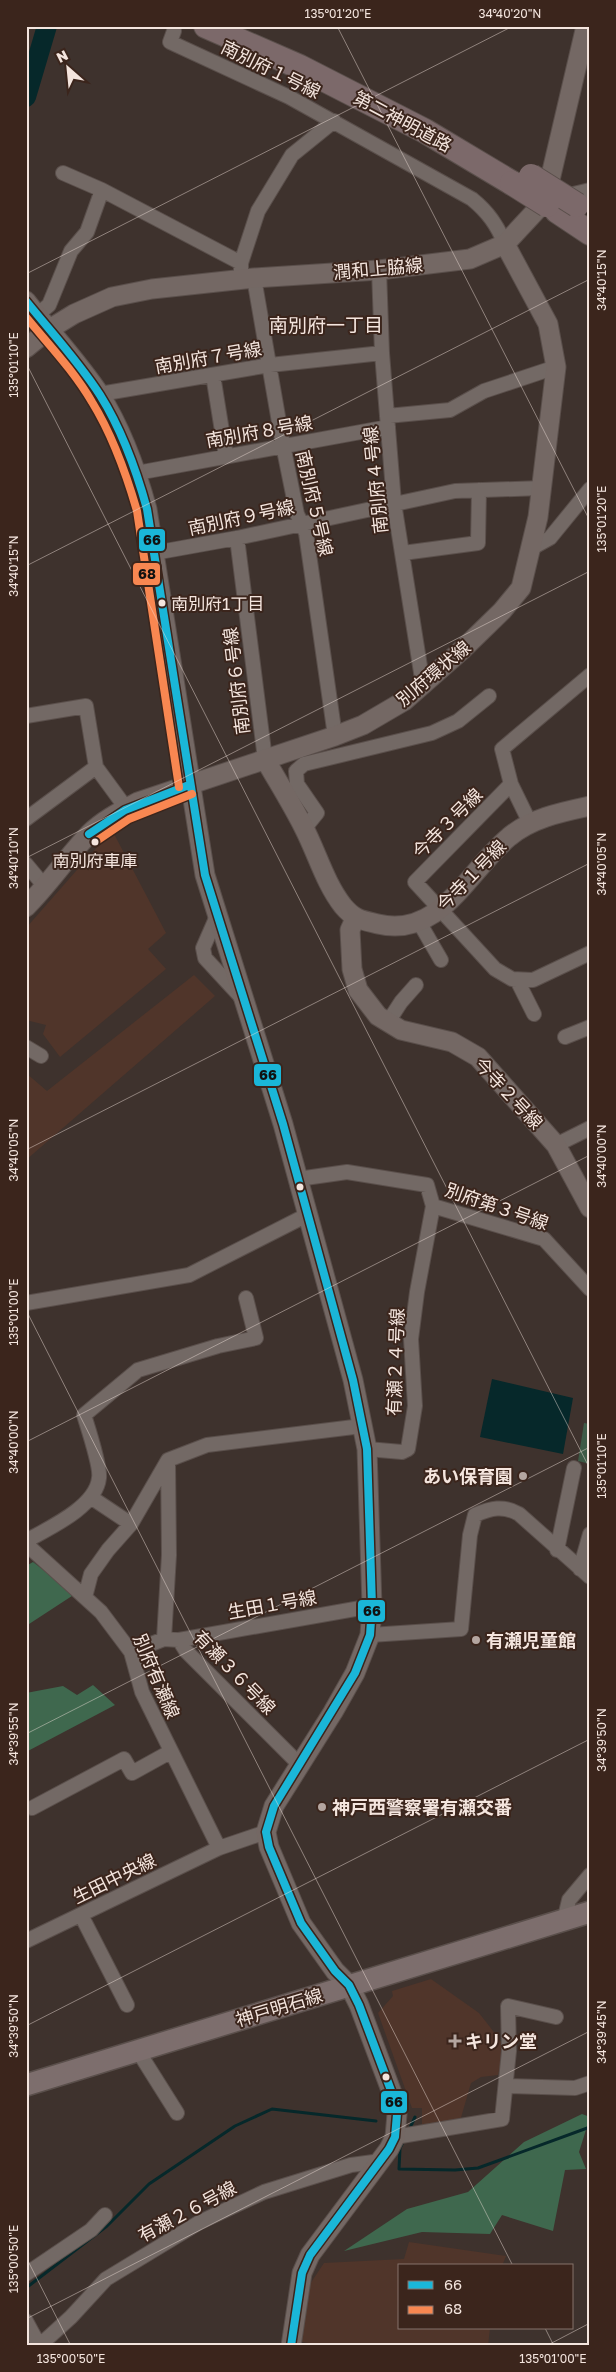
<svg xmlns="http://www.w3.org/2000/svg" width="616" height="2372" viewBox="0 0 616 2372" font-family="'Golos Text','Noto Sans JP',sans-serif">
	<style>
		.built { fill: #50352a }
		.green { fill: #3d5b47 }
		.forest { fill: #3f684e }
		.water { fill: #06282a }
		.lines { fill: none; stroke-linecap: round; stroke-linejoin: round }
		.stream { stroke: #06282a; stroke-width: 3 }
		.river { stroke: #06282a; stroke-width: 20 }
		.street-casing { stroke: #5a4f4b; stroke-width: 16 }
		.secondary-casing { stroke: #5a4f4b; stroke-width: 21 }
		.primary-casing { stroke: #5a4f4b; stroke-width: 24 }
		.highway-casing { stroke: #5a4f4b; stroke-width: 26 }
		.street { stroke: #736965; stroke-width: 14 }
		.secondary { stroke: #746864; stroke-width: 19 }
		.primary { stroke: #7d6e6d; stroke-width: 21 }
		.highway { stroke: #7c696a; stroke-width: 24 }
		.highway-bridge-casing { stroke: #5a4f4b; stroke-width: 26; stroke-linecap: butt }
		.highway-bridge { stroke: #7c696a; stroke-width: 24 }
		.bus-1-casing { stroke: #3b251c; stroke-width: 11 }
		.bus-2-casing { stroke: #3b251c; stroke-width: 11 }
		.bus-1 { stroke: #1ab6d8; stroke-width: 8 }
		.bus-2 { stroke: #f88751; stroke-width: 8 }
		.ticks { fill: none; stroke: #f4e5de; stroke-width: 1; stroke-opacity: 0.45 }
		.bus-dot { fill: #f4e5de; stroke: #3b251c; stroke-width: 2 }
		.poi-dot { fill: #b4a6a0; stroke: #3b251c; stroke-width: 2 }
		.labels { text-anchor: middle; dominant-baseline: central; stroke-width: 4; stroke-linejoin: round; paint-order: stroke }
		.bus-label { font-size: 17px; fill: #f4e5de; stroke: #3b251c; text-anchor: start }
		.street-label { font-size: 18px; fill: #f4e5de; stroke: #3b251c }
		.poi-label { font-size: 18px; font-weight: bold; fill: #f4e5de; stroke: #3b251c; text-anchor: start }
		.neighbourhood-label { font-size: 19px; fill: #f4e5de; stroke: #3b251c }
		.line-badge { stroke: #3b251c; stroke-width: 2 }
		.pale-badge-label { font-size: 14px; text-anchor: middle; font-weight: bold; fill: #111 }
		.neatline { fill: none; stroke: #f4e5de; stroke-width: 2 }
		.ticks-label { font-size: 12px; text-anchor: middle; fill: #f4e5de }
	</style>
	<rect width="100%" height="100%" fill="#3e322d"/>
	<path class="built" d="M112,830L166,933L148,949L166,969L60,1057L43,1034L46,1025L26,1020V928Z
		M194,975L215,996L26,1160V1073L47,1091Z
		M431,1979L479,2013L490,2027L501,2042V2064L498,2075L481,2077L471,2083L460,2121L422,2125V2108H412L378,2013L393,1996L392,1991Z
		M409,2242L506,2256L502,2266H400V2328H490L488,2346H327L296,2341L308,2287L324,2263L404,2259Z"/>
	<path class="green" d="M584,1423L590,1424V1464L578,1461Z"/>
	<path class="forest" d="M33,1562L75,1594L26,1626V1566Z
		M93,1685L115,1705L26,1752V1693L63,1686L77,1695Z
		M582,2114L590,2117L579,2152L586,2169L565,2170L553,2231L502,2215L490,2234L422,2232L344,2251L407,2209L468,2192L524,2142Z"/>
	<path class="water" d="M492,1379L573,1398L563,1454L480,1437Z"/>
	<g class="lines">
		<path class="stream" d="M409,2130L415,2117
			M404,2140L400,2148L399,2169L455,2170L478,2168L590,2127
			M26,2288L107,2226L149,2184L235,2126L272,2109L376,2121"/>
		<path class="river" d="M26,97L47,26"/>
		<defs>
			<path id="street" d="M174,31L170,42L289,97L472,199C488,212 497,225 505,244
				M63,173L102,190L241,263
				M561,197L590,190
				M379,270L382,353L394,503L423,685
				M241,271V263L258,211L292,155L334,121
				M254,278L283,445L297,514L306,533L335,736
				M37,315L49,305L71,251L87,232L102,190
				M213,375L226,456
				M100,394L270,365L382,353
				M387,416L450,410L484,391L556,367
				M137,473L388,427
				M237,538L265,759
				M532,548L550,538L590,489
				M154,553L237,538L455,491L542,488
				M403,553L478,543L479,490
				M26,716L86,706L96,767L26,819
				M96,767L126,808
				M511,784L415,882L495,969L512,979L533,980L590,953
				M530,823L511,784L502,749L590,675
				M304,829L317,813L297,784L296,771L304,764L432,733L458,721L489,696
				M26,864L46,888
				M217,916L203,948L205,958L241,997
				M419,922L441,960
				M517,980L534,1014
				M388,1022L401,1002L416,985
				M565,1037L590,1027
				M26,1047L41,1056
				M556,1145L590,1128
				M298,1179L347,1172L427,1185L433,1206L544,1239L590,1289
				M26,1303L189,1275L307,1215
				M367,1449L402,1452L408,1449L415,1406L411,1339L417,1292L433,1206
				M92,1498L131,1524
				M26,1541C49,1528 96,1507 99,1478C101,1467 88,1428 84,1415L138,1370L218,1346L256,1338L246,1298
				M26,1544L101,1612L131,1652L142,1692L219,1848
				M557,1550L574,1468
				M580,1569L590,1534
				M85,1597L91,1574L108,1550L131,1524L168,1460L207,1445L362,1426
				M370,1635L461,1629L470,1535L475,1515C491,1508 503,1505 519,1514L590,1577
				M164,1639L169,1555L168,1461
				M179,1640L372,1606
				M131,1652L164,1639L179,1640L186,1651L301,1766
				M32,1808L124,1759L132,1773L170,1752
				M81,1915L127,2005
				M564,1921L569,1900L590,1875
				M26,1941L219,1848L266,1832
				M138,2051L177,2113
				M506,2086L575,2088L590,2083
				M395,2137L502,2119L509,2051L508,2006L556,2017
				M26,2274L91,2230L105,2215
				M26,2321L39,2345
				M39,2346L71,2317L106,2279L200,2222L264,2192L351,2165L381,2161"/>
			<path id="secondary" d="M26,301C49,331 80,364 100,395C122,430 136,469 147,509L205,875L283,1124L353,1380L367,1449L372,1606L370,1635L355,1673L333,1712L274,1806L266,1832L269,1847L301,1923L335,1971L349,1985L359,2005L392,2093L397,2114L395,2137L389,2149L310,2255L302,2273L291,2346
				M26,348L48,330L74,314L112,297L152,289L254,278L379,270L470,259L505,244L545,201L586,26
				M265,759C278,782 292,804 304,828C317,853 325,883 343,906C355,920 361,920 378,924C440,939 469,870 509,837C531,818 562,812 590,806
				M26,907C49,884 67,857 89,834C103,820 121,811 138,802L335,736L363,725L404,701L463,649L502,611L521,588L538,517L556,367L548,324L505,244
				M355,919L350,930L352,969L358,990L378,1016L401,1030L452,1042L478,1057L556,1145L590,1208"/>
			<path id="primary" d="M26,2085L590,1912"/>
			<path id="highway" d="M206,26L300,67L425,131L512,183
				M557,211L590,233"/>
		</defs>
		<use href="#street" class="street-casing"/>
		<use href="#secondary" class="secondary-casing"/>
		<use href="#primary" class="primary-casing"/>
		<use href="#highway" class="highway-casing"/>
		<use href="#street" class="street"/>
		<use href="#secondary" class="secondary"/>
		<use href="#primary" class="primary"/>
		<use href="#highway" class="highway"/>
		<defs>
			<path id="highway-bridge" d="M531,176L577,205
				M512,183L547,205"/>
		</defs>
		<use href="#highway-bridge" class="highway-bridge-casing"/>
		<use href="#highway-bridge" class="highway-bridge"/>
		<defs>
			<path id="bus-1" d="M26,301C51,332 79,362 100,395C122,430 136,469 147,509L205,875L283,1124L353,1380L367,1449L372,1606L370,1635L355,1673L274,1806L266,1832L269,1847L301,1923L335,1971L349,1985L359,2005L392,2093L397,2114L395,2137L389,2149L310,2255L302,2273L291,2346
				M89,834L125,810L189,785"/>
			<path id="bus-2" d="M26,317C49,345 74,371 92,402C113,436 126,473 137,511L179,787
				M95,842L129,819L192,794"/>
		</defs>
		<use href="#bus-1" class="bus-1-casing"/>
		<use href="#bus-2" class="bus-2-casing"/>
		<use href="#bus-1" class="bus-1"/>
		<use href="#bus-2" class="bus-2"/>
	</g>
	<path class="ticks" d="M337,26L590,521M26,274L513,26M26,363L590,1469M26,566L590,279M26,858L590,571M26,1150L590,863M26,1310L513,2266M26,1442L590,1155M26,1734L590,1447M26,2026L590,1739M26,2257L71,2346M26,2319L590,2031M545,2328L554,2346M546,2346L590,2323"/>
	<g class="bus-dot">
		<circle cx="162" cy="603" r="4.5"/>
		<circle cx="95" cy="842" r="4.5"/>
		<circle cx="300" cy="1187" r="4.5"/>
		<circle cx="386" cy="2077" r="4.5"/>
	</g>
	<g class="poi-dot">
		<circle cx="523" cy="1476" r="5"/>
		<circle cx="476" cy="1640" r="5"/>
		<circle cx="322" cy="1807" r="5"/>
		<path d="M452.5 2033.5h5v5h5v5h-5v5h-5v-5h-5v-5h5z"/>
	</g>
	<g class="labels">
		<g class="bus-label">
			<text x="171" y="603">南別府1丁目</text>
			<text x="95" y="860" text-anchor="middle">南別府車庫</text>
		</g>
		<g class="street-label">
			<text transform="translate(271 69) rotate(26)">南別府１号線</text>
			<text transform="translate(403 121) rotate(28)">第二神明道路</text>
			<text transform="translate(378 268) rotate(-5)">潤和上脇線</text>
			<text transform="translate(208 357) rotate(-10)">南別府７号線</text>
			<text transform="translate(259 431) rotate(-10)">南別府８号線</text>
			<text transform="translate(375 480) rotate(-96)">南別府４号線</text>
			<text transform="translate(315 503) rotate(77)">南別府５号線</text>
			<text transform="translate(241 517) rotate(-12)">南別府９号線</text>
			<text transform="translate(433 673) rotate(-40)">別府環状線</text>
			<text transform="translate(236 681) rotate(-97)">南別府６号線</text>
			<text transform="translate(447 823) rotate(-45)">今寺３号線</text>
			<text transform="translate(471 875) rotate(-46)">今寺１号線</text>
			<text transform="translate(509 1093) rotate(47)">今寺２号線</text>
			<text transform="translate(497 1206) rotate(19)">別府第３号線</text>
			<text transform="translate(395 1362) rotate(-88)">有瀬２４号線</text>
			<text transform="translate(272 1604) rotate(-10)">生田１号線</text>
			<text transform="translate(235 1672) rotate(46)">有瀬３６号線</text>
			<text transform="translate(157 1676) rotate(67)">別府有瀬線</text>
			<text transform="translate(114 1878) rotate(-26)">生田中央線</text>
			<text transform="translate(279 2007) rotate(-17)">神戸明石線</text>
			<text transform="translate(187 2211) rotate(-28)">有瀬２６号線</text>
		</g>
		<g class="poi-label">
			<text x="513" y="1476" text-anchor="end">あい保育園</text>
			<text x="486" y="1640">有瀬児童館</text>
			<text x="332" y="1807">神戸西警察署有瀬交番</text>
			<text x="465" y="2041">キリン堂</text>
		</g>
		<g class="neighbourhood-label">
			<text x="326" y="324">南別府一丁目</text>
		</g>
	</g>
	<g class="line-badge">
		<rect x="138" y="528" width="28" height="24" rx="5" fill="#1ab6d8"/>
		<rect x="132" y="562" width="29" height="24" rx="5" fill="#f88751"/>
		<rect x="253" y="1063" width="29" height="24" rx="5" fill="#1ab6d8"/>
		<rect x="357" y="1599" width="29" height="24" rx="5" fill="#1ab6d8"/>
		<rect x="380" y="2090" width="28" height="24" rx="5" fill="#1ab6d8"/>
	</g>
	<g class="pale-badge-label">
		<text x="152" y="545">66</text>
		<text x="147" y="579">68</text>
		<text x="268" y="1080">66</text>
		<text x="372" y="1616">66</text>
		<text x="394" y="2107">66</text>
	</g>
	<rect width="616" height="2372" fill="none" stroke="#3b251c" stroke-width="55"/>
	<rect x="398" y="2264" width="175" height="65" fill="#3b251c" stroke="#85726a"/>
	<rect x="408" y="2281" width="25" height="8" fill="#1ab6d8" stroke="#85726a"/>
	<text x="444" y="2290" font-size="15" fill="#f4e5de">66</text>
	<rect x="408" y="2306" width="25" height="8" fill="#f88751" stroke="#85726a"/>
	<text x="444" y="2314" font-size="15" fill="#f4e5de">68</text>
	<g transform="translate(68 68) rotate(333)" stroke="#3b251c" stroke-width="4" paint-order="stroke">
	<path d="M0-4L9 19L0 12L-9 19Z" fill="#f4e5de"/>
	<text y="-8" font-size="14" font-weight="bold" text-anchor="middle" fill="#f4e5de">N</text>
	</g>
	<rect x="28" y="28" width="560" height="2316" class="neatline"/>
	<g class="ticks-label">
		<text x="338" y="18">135°01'20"E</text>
		<text x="510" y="18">34°40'20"N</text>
		<text transform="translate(602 280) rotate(-90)" y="4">34°40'15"N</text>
		<text transform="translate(14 365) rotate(-90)" y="4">135°01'10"E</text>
		<text transform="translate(602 519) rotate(-90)" y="4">135°01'20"E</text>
		<text transform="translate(14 566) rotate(-90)" y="4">34°40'15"N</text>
		<text transform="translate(14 858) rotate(-90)" y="4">34°40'10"N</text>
		<text transform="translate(602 864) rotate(-90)" y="4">34°40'05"N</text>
		<text transform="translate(14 1150) rotate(-90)" y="4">34°40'05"N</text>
		<text transform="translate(602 1156) rotate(-90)" y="4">34°40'00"N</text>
		<text transform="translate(14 1312) rotate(-90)" y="4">135°01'00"E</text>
		<text transform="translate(14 1442) rotate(-90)" y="4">34°40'00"N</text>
		<text transform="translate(602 1466) rotate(-90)" y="4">135°01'10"E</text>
		<text transform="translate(14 1734) rotate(-90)" y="4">34°39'55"N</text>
		<text transform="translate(602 1740) rotate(-90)" y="4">34°39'50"N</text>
		<text transform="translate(14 2026) rotate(-90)" y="4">34°39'50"N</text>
		<text transform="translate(602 2032) rotate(-90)" y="4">34°39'45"N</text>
		<text transform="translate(14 2259) rotate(-90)" y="4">135°00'50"E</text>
		<text x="71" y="2363">135°00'50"E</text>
		<text x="553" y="2363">135°01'00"E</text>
	</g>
</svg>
